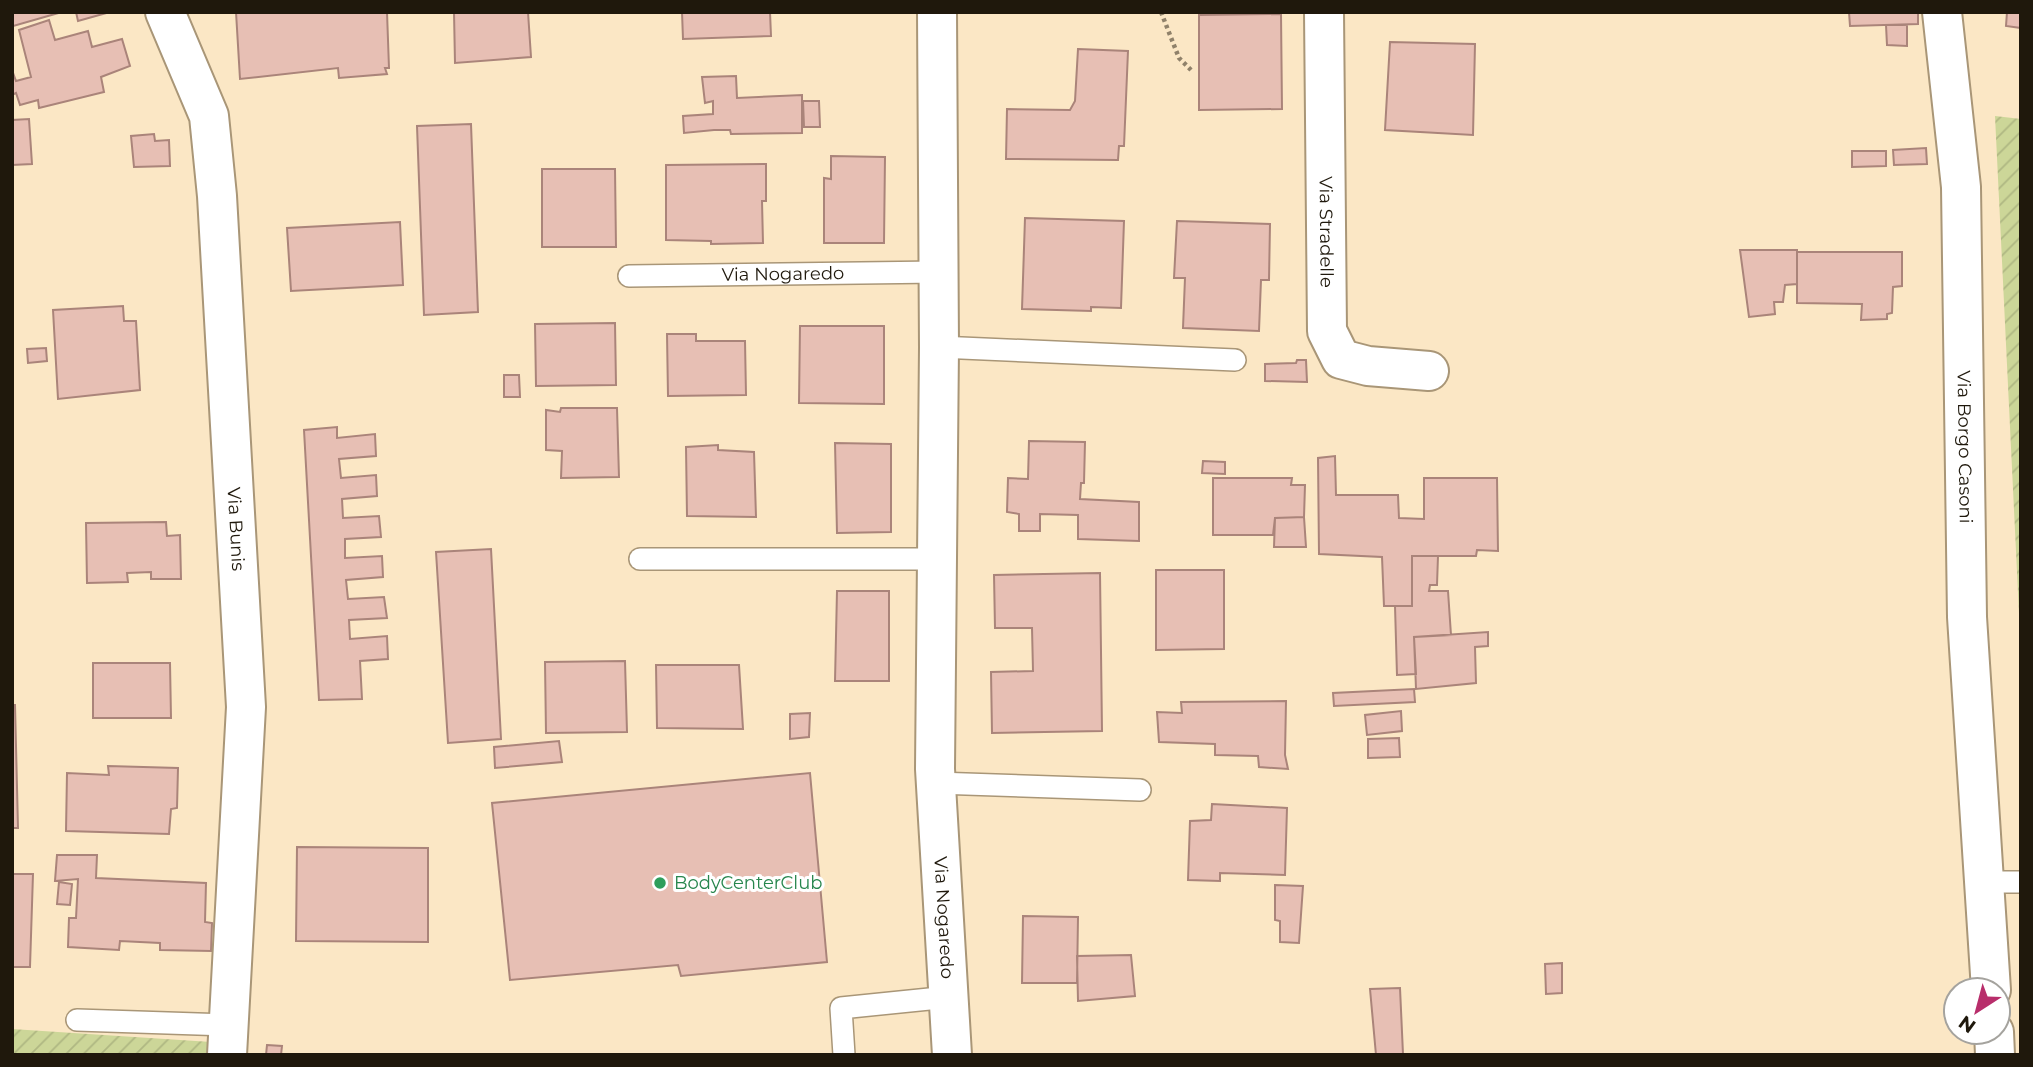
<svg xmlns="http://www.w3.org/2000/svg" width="2033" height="1067" viewBox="0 0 2033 1067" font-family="Montserrat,sans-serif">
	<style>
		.garden { fill: url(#garden-furrows) }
		.building { fill: #e7bfb4; stroke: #aa847a; stroke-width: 2 }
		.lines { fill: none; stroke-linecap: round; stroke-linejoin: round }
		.lane-casing { stroke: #a99677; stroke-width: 24 }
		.street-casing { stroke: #a99677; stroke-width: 42 }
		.path { stroke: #8f816a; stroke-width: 4.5; stroke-dasharray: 3.5 3.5; stroke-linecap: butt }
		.lane { stroke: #fff; stroke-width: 21 }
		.street { stroke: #fff; stroke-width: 38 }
		.leisure-dot { fill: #2e9e5b; stroke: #fff; stroke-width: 2.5 }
		.labels { text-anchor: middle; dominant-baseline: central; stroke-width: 6; stroke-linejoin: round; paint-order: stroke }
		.street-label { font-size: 18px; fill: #1f180c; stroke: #fff }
		.leisure-label { font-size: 18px; fill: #27864d; stroke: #fff; text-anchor: start }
	</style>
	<defs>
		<pattern id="garden-furrows" width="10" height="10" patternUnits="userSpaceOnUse" patternTransform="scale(1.75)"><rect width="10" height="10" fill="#ccd698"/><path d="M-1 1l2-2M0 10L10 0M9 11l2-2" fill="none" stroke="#afb782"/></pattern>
	</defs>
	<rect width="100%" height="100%" fill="#fbe7c5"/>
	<path class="garden" d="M1995,116L2021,119V655Z
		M12,1029L211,1042L209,1055H12Z"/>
	<path class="building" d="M12,12H62L13,26L12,30Z
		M76,12H110L78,21Z
		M236,12H387L389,68H385L387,74L339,78L338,68L240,79Z
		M454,12H528L531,57L455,63Z
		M682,12H770L771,36L683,39Z
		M1849,12H1918V24L1850,26Z
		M2007,12H2021V28L2006,26Z
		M1281,14L1282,109L1199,110V15Z
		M49,20L55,40L88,31L92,47L122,39L130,66L101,77L104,92L39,108L38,100L20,105L16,93L12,95V70L16,81L31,77L19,30Z
		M1886,25H1907V46L1887,45Z
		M1390,42L1475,44L1473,135L1385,130Z
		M1078,49L1128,51L1124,146H1119L1118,160L1006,159L1007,109L1070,110L1075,101Z
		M736,76L737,98L802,95V133L731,134L730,130H714L684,133L683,116L713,114V101L705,103L702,77Z
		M803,101H819L820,127H804Z
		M29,119L32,164L12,165V120Z
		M471,124L478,312L424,315L417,126Z
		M154,134L155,141L169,140L170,166L134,167L131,136Z
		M1926,148L1927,164L1894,165L1893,150Z
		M1852,151H1886V166L1852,167Z
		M831,156L885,157L884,243H824V178L831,179Z
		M766,164V201H762L763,243L711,244V241L666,240V165Z
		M542,169H615L616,247H542Z
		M1025,218L1124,221L1121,308L1091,307V311L1022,309Z
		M1177,221L1270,224L1269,280H1261L1259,331L1183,328L1185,278H1174Z
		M400,222L403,285L291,291L287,228Z
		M1740,250H1797V284L1785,285L1783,302H1774L1775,314L1749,317Z
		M1797,252H1902V286L1893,287L1892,313L1887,314V319L1861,320L1862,304L1797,303Z
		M123,306L124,321H136L140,390L58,399L53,310Z
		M615,323L616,385L536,386L535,324Z
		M800,326H884V404L799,403Z
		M667,334H696V341H745L746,395L668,396Z
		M46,348L47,361L28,363L27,349Z
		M1297,360H1306L1307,382L1265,381V364L1296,363Z
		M504,375H519L520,397H504Z
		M561,408H617L619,477L561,478L562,451L546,450V410L560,412Z
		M337,427V438L375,434L376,456L339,459L341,478L376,475L377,496L342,499L343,518L379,516L381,537L345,539V558L382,556L383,577L346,580L348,599L384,597L387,618L349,620L350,639L387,636L388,659L360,661L362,699L319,700L304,430Z
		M1029,441L1085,442L1084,483H1081L1080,499L1139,502V541L1078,539V515L1040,514V531H1019V514L1007,512L1008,478L1028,479Z
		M835,443L891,444V532L837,533Z
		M718,445V450L754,452L756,517L687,516L686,447Z
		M1335,456L1336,495H1398L1399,518L1424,519V478H1497L1498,551L1477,550L1476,556H1412V606H1384L1382,557L1319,554L1318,458Z
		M1203,461L1225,462V474L1202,473Z
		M1213,478H1292L1291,485H1305L1304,517L1275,518L1273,535H1213Z
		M1304,517L1306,547H1274L1275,518Z
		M166,522L167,536L180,535L181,579H151V572L127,573L128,582L87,583L86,523Z
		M491,549L501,739L448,743L436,552Z
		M1412,556H1438L1437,585H1430L1429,591H1448L1451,635L1414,637L1416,674L1397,675L1395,606H1412Z
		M1156,570H1224V649L1156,650Z
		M1100,573L1102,731L992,733L991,672L1033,671L1032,628H995L994,575Z
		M837,591H889V681H835Z
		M1488,632V646L1475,647L1476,683L1416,689L1414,637Z
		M625,661L627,732L546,733L545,662Z
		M93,663H170L171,718H93Z
		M656,665H739L743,729L657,728Z
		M1414,689L1415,702L1334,706L1333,693Z
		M1286,701L1285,755L1288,769L1259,767L1258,756L1215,755V744L1159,742L1157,712L1182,713L1181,702Z
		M12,705H15L18,828H12Z
		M1401,711L1402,731L1367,735L1365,715Z
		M810,713L809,737L790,739V714Z
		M1399,738L1400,757L1368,758V739Z
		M559,741L562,762L495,768L494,747Z
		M108,766L178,768L177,808L171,809L169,834L66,831L67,773L109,775Z
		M810,773L827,962L681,976L678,965L510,980L492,803Z
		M1212,804L1287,808L1285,875L1220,873V881L1188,880L1190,821L1211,820Z
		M297,847L428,848V942L296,941Z
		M57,855H97L96,878L206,883L205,922L212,923L211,951L160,950V943L120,941L119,950L68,947L69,918H76L78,879L55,881Z
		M12,874H33L30,967H12Z
		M59,882L72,884L70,905L57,904Z
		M1275,885L1303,886L1299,943L1280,942V921L1275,920Z
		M1023,916L1078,917L1077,983H1022Z
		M1131,955L1135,996L1078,1001L1077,956Z
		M1562,963V993L1546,994L1545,964Z
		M1400,988L1403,1054L1376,1055L1370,989Z
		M267,1045L282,1046L281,1055H266Z"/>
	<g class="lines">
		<defs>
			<g id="lane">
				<path id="s1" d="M629,276L939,272"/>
				<path d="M939,347L1235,360"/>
				<path d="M640,559H937"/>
				<path d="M936,783L1140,790"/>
				<path d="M1984,882H2021"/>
				<path d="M77,1020L228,1025"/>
				<path d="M844,1055L841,1008L949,997"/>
			</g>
			<g id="street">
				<path id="s2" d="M165,12L209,116L217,196L246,707L227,1055"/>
				<path id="s3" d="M937,12L939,347L935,769L952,1055"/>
				<path id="s4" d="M1324,12L1327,331L1341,359L1368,366L1429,371"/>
				<path id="s5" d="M1942,12L1961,187L1967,617L1991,990"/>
				<path d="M1994,1032L1995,1055"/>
			</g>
		</defs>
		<use href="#lane" class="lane-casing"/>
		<use href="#street" class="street-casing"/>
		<path class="path" d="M1161,12L1179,58L1191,70"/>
		<use href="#lane" class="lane"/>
		<use href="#street" class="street"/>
	</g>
	<circle class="leisure-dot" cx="660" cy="883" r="7"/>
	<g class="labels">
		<g class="street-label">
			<text stroke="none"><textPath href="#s4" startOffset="220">Via Stradelle</textPath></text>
			<text stroke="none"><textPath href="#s1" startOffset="154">Via Nogaredo</textPath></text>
			<text stroke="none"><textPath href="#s5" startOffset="436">Via Borgo Casoni</textPath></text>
			<text stroke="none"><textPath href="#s2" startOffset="527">Via Bunis</textPath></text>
			<text stroke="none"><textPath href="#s3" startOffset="906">Via Nogaredo</textPath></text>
		</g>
		<g class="leisure-label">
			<text x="674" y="883">BodyCenterClub</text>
		</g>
	</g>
	<rect width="2033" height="1067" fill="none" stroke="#1f180c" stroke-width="28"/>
	<g transform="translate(1977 1011) rotate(216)"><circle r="33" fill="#ffffff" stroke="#a5a39e" stroke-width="2"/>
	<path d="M0-5L12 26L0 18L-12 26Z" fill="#b82e6b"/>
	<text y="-10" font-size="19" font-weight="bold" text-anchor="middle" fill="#1f180c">N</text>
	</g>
</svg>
